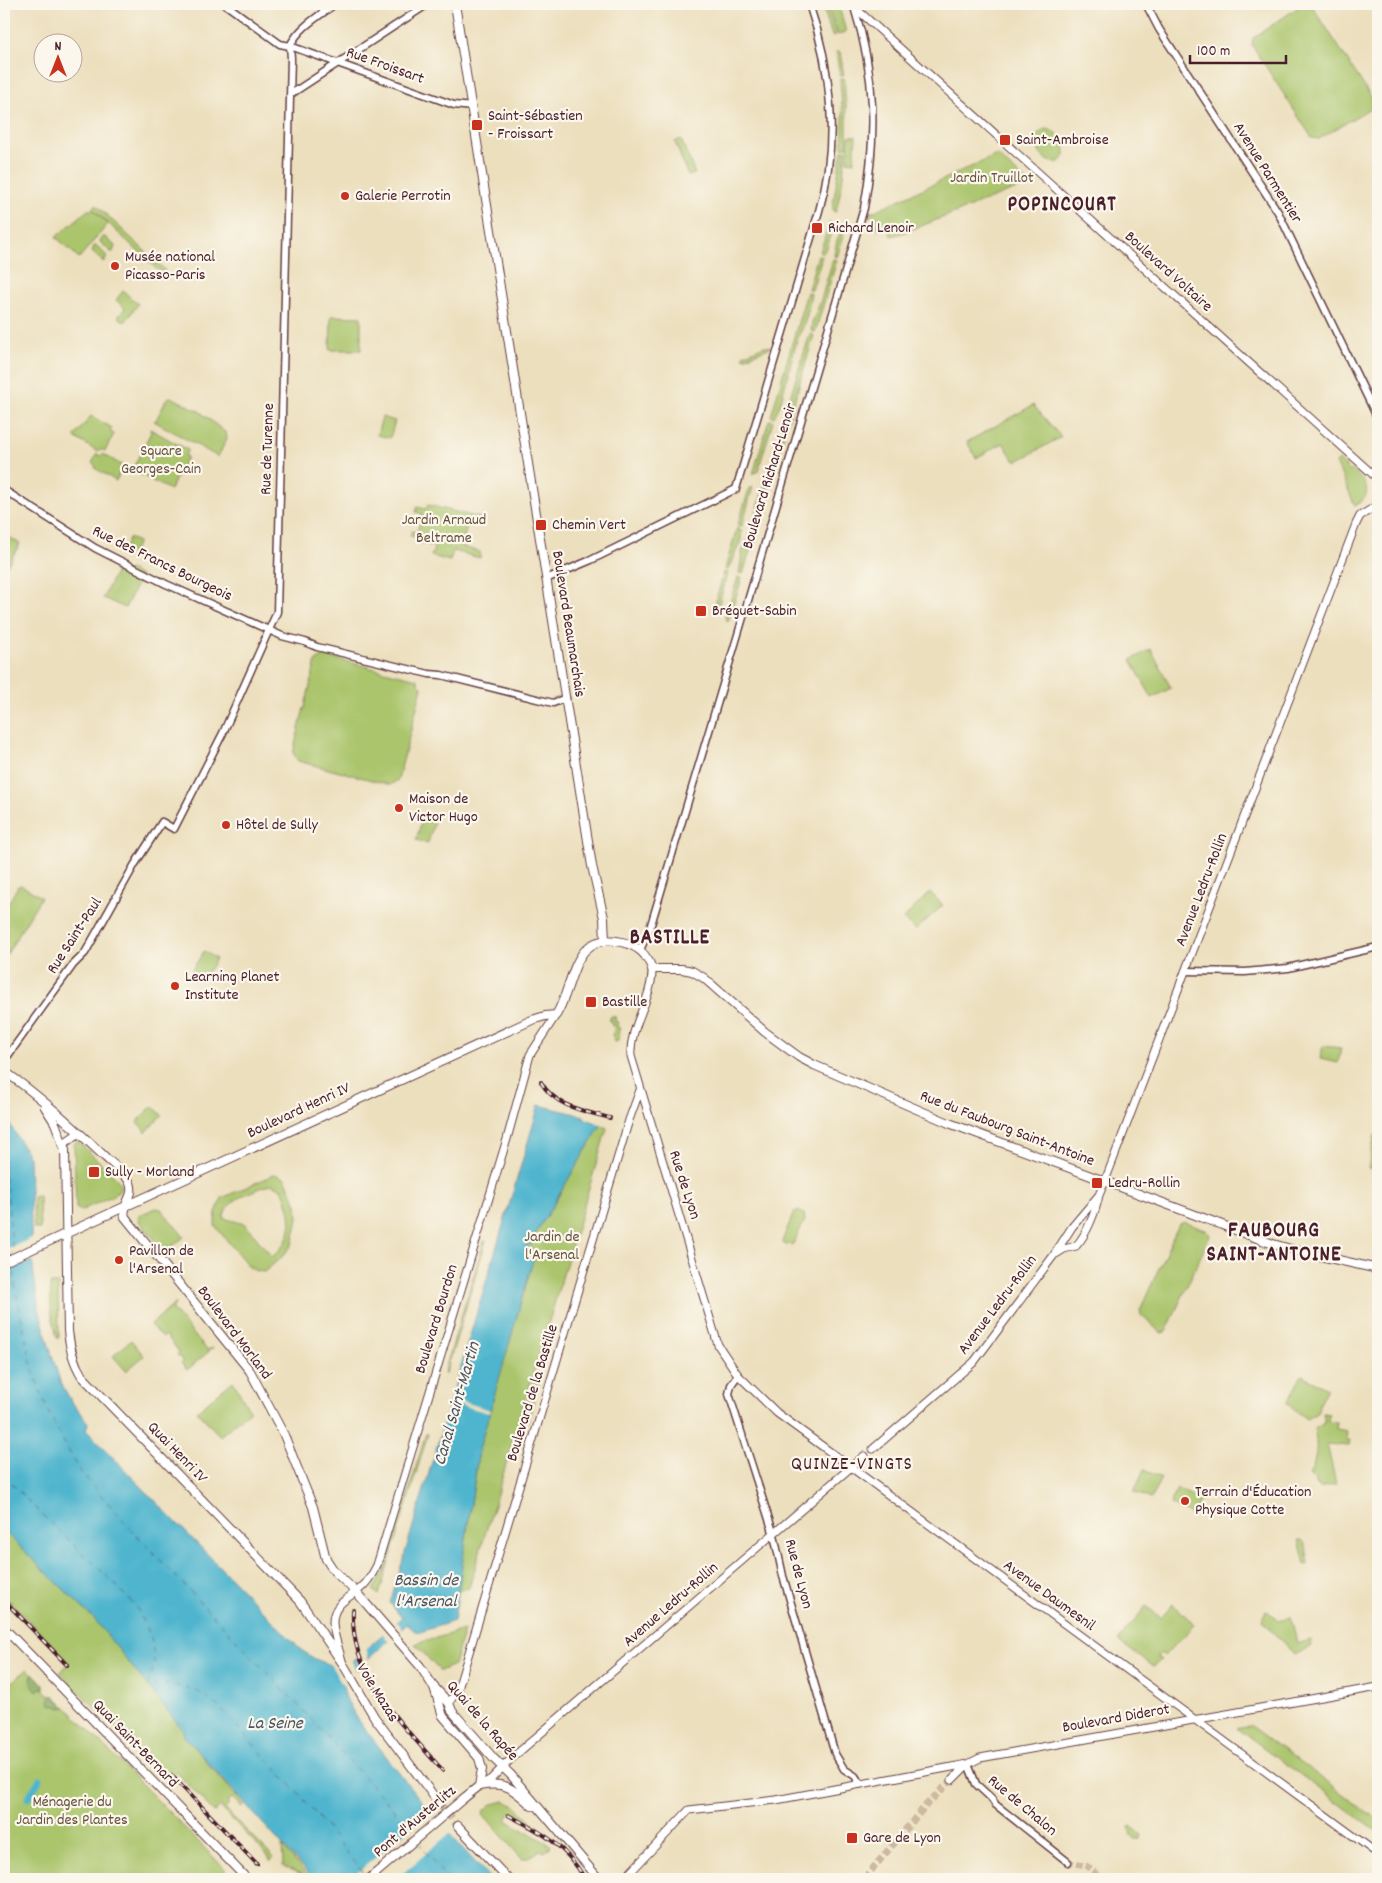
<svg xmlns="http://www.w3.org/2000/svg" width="1382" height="1883" viewBox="0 0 1382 1883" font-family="Dekko,sans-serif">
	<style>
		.green { fill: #aac56c; stroke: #7a724c; fill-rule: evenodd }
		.forest { fill: #87aa60; stroke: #686446 }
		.water { fill: #50b5ce; stroke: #4d6a7c }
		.pier { fill: #ecdfbd }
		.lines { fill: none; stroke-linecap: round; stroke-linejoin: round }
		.canal { stroke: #50b5ce; stroke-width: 7 }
		.ferry { stroke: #4c5464; stroke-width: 1; stroke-dasharray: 6 5; stroke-linecap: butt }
		.tertiary-tunnel { stroke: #ccb9a0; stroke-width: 6; stroke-dasharray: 6 3; stroke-linecap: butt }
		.secondary-tunnel { stroke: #ccb9a0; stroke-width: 7; stroke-dasharray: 7 3.5; stroke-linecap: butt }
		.primary-tunnel { stroke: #ccb9a0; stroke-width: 8; stroke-dasharray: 8 4; stroke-linecap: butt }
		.tertiary-casing { stroke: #623c41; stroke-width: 9 }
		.secondary-casing { stroke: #623c41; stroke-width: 9 }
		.primary-casing { stroke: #623c41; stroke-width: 10 }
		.tertiary { stroke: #fff; stroke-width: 6 }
		.secondary { stroke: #fff; stroke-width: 7 }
		.primary { stroke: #fff; stroke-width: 8 }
		.rail-casing { stroke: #4a1f2b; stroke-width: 4 }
		.rail { stroke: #fbf7ec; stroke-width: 2; stroke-dasharray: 5.5; stroke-linecap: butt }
		.primary-bridge-casing { stroke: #623c41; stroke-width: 10; stroke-linecap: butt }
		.primary-bridge { stroke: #fff; stroke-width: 8 }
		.poi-dot { fill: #c8321e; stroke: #fbf7ec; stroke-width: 2 }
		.labels { text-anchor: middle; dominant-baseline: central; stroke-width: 4.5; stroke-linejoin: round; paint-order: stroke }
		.street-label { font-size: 16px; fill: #4a1f2b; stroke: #fbf7ec }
		.poi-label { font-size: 16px; fill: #4a1f2b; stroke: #fbf7ec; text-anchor: start }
		.park-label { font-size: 16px; fill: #67513e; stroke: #fbf7ec }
		.water-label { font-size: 18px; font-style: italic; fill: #4c5464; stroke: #fbf7ec }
		.quarter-label { font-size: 19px; letter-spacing: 1px; fill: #4a1f2b; stroke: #fbf7ec }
		.district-label { font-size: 21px; font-weight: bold; letter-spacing: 1px; fill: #4a1f2b; stroke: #fbf7ec }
	</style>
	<rect width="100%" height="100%" fill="#fbf7ec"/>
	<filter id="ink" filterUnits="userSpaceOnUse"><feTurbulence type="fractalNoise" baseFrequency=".02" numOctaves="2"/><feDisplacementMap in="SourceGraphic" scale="10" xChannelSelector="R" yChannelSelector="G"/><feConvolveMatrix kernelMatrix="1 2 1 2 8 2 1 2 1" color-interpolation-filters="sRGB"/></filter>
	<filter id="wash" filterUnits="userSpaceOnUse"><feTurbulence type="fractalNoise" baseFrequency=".0096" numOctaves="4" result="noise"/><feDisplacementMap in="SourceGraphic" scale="20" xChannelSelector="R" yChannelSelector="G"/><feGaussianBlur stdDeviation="1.12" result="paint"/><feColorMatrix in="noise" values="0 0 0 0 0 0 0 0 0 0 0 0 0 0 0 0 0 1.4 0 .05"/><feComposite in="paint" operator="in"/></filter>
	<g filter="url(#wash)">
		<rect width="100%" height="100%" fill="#ecdfbd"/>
		<path class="green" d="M822,4H826L836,35L832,36Z
			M828,4H833L840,10L846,32L838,35Z
			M1303,4H1311L1373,100L1372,107L1319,139L1312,138L1252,45L1253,38Z
			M836,52H840L844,75L840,76Z
			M844,78L847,118V147H842L843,118L840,79Z
			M1045,129C1058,130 1066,143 1065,156L1059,162C1044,164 1035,150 1036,137L1041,131Z
			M849,136H856L854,162L847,161Z
			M681,139L695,174L688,176L675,142Z
			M842,150H846L842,184L836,212L833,211V204Z
			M997,155L1029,184L903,233L891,236L887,226L878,229L870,213Z
			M96,205L164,269L165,270L162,274L92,208Z
			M88,210H93L108,224L79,258L56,237Z
			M830,222L832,224L828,246L823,253L820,252Z
			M841,231L844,234L837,257L834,256L837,240Z
			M102,237H105L115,246L113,252H111L100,242Z
			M94,246H97L107,256L105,261H102L92,252Z
			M818,255L822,256L812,290L808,289Z
			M833,259L837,260L815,332L811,331L812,322L820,303Z
			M123,291L138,304L125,322L118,317L125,308L116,300Z
			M807,292L811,293C809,306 806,326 798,336L780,405L774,417L771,416Z
			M331,316L361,317V350H330Z
			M810,334L814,335L788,422L784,420L786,410Z
			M764,346L771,347L744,358L743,355Z
			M171,397L199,411L226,433L227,438L218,457L154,421L156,420L167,398Z
			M1033,405L1061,437L1018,461L1014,460L1003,443L976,458L967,442Z
			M91,416L112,428L110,432L114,434L105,451L100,449L98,452L74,437Z
			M382,417L395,421L390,438L377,435Z
			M769,420L773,421L758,471L753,474Z
			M783,424L787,425L776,462L771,465Z
			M150,429L188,450L185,455L187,457L170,490L132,470L151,432Z
			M97,454L101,456L103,454L123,466L116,481L95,468L96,466L92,463Z
			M1339,460L1350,471L1352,470C1366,483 1375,493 1355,506L1336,463Z
			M771,478L756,530L752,529L766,480Z
			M753,487L742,526L738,525L749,489Z
			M428,505L480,518V524L468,521L462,547L480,552V558L453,551L450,561L431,556L434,549L433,546L419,542V538L410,536L412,531L417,532L422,514L416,512L417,507L426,509Z
			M737,528L741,530V540L728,570L725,569Z
			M751,533L755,534L743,574L739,573C741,566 741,559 742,552C744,546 749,539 751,533Z
			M5,534L20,544L7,566L4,564Z
			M129,538L138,542L132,554L124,549Z
			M117,569L126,574L129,570L141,576L125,608L103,598Z
			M724,572L728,573L718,607L715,603Z
			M738,577L742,578L728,622L725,618Z
			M1151,649L1171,688L1152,698L1131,660Z
			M324,656L369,667L371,669L372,668L417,679L419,684L422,687L398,780L390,785L345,773V771L343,773L298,761L293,753L304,708L306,707L305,706L316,661Z
			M422,820L434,823L428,843L416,840Z
			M21,885L41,897L4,959V911L18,886Z
			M930,892L943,905L916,930L903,919Z
			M204,951L216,959L204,978L192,970Z
			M611,1016L616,1017L615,1021L618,1022L617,1027L620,1028L618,1033L620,1034L617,1042L613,1041L614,1038L612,1036L615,1027L611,1025L612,1022L609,1021Z
			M1323,1046L1341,1048L1338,1063L1320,1059Z
			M152,1106L162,1115L146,1132L137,1122Z
			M601,1125L607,1128L469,1588L458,1591L479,1449L528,1243L532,1244L533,1238Z
			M1375,1135L1378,1136V1170L1368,1168Z
			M76,1142L80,1143L115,1177L120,1183V1189L114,1195L80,1211L76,1208L74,1144Z
			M275,1174L285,1178L297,1204L298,1219L292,1245L282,1257L264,1272L256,1271L249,1267L215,1226L216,1212L222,1198ZM272,1184L282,1189C293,1215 297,1237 272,1257L245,1224L223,1218C228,1197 254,1191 272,1184Z
			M33,1196H39L40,1229H34Z
			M156,1208L161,1209L184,1237L165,1252L138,1220L139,1215Z
			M798,1211L804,1214L805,1220L793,1244L786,1245L783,1243V1239L794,1212Z
			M1184,1222L1208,1231L1210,1236L1166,1332L1161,1333L1141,1315L1140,1310L1179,1224Z
			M484,1241H486L446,1373H444Z
			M50,1284H58L59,1338H57L51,1311Z
			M176,1303L172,1309L207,1350L213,1348L187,1370L181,1363L183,1361L177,1354L179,1352L166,1335L163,1337L150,1325Z
			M131,1340L144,1356L126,1371L113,1356Z
			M1302,1375L1327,1388L1319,1404L1318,1413L1306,1419L1287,1403Z
			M233,1381L250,1411L220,1436L197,1411Z
			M534,1381L539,1382L528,1421L523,1420Z
			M1323,1413L1329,1414L1328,1422L1337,1423L1336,1429L1347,1431L1346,1441H1350L1349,1446L1327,1444L1336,1484L1320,1488L1319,1485L1317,1486L1315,1481L1309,1475C1317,1460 1318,1445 1314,1429L1325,1423Z
			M426,1433L428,1434L379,1595L373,1590L384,1572Z
			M1144,1470L1161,1478L1151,1499L1134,1492Z
			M1177,1489L1201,1500L1192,1515L1170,1504Z
			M4,1531L95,1620L183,1730L184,1736L244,1805L242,1807L232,1798L227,1802L229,1805L225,1809L274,1858L271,1861L267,1855L222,1809L221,1807L214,1812L176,1772L167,1780L60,1673L69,1663L4,1596Z
			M1299,1540H1302L1305,1543L1309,1563L1305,1564Z
			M1173,1604L1195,1625L1164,1656L1161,1653L1157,1657L1161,1660L1154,1667L1118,1641L1146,1606L1161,1618Z
			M1267,1610L1279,1621L1291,1616L1297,1644L1311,1640L1312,1646L1295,1655L1262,1621Z
			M464,1630L454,1665L440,1671L415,1644Z
			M28,1669L44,1685V1690L50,1696H55L235,1879H4V1688Z
			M1250,1725L1378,1820V1832L1237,1728Z
			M504,1801L516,1806L532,1824L510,1813L506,1820L547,1843L551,1846L545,1852L540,1850L528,1859L525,1858L522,1859L483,1814L484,1810H486L490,1805Z
			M1131,1826L1142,1835L1140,1839H1135L1131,1836L1129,1827Z
			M282,1846L306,1874V1876L283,1866Z"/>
		<path class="forest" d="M33,1673L44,1685L43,1689L41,1688L37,1691C32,1685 29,1681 33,1673Z
			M52,1695L66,1707L62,1708L50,1704L49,1701Z"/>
		<path class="water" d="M539,1105L584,1116V1118L601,1125L533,1238L532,1245L527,1244L526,1248L531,1249L534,1257L479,1449L454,1621L420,1632L415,1631L407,1624L359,1667L343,1685C344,1705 367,1731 379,1747C414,1794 451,1837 491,1879H313L184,1736L183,1730L95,1620L4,1531V1114L29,1157L32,1260L38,1304L47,1339L60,1381L71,1401L88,1423L86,1430L301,1650L315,1659L331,1665L352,1661L402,1618L390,1603Z"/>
		<path class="pier" d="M34,1237L35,1259L4,1272V1251Z
			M451,1398L490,1410L489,1413L450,1402Z
			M396,1621L404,1630L390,1642L382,1633Z
			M366,1647L369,1661L359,1670L356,1655Z
			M351,1659L357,1672L348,1682L346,1691L329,1662H341Z
			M431,1810L450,1833L396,1879H350Z"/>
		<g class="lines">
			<path class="canal" d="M28,1798L40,1779"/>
			<path class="ferry" d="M4,1176L6,1182L13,1255
				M14,1261L15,1286L32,1368L49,1413L78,1469L130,1528L315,1723L392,1808L414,1837
				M4,1475L33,1506L110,1579L136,1607L152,1640L154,1664L148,1686L171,1684L199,1692L220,1708L301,1796L366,1876
				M418,1842L447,1879"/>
		</g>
	</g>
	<g filter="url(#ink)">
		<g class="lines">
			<path class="tertiary-tunnel" d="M1068,1862L1087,1866L1103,1879"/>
			<path class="secondary-tunnel" d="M864,1879L927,1804L952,1780"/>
			<path class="primary-tunnel" d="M439,1803L458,1826"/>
			<defs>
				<path id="tertiary" d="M225,4L280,44L290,46L454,105L472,107
					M1146,4L1159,29L1278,212L1378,419
					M290,46C299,27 319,16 335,4
					M291,94L428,4
					M4,490L95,548L166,584L282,636L305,642L317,647L429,674L441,675L553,703L566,698
					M546,579L591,560L736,489L819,211C839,142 832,70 809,4
					M640,950L650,928L739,631L864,208C877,137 876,76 854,7
					M1186,971L1245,972L1288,968L1378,947
					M4,1061L73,965L85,953L135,864L162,822L174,829L223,733L277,612L291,58L290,46
					M738,1375L731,1385L729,1394L774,1535L783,1576L835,1754L844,1769L855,1776L860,1784
					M968,1764L976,1784L990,1797L996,1805L1068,1862"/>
				<path id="secondary" d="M851,4L1378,479
					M652,969C653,999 629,1026 631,1056L718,1345L738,1375L777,1413L1378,1854
					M1076,1246C1087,1234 1096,1211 1099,1195
					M1056,1254L1064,1249L1076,1246
					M873,1449L974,1362L1054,1255L1072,1227L1099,1195L1105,1181L1356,524L1360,516L1378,505
					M342,1661C339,1648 333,1635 333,1622C333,1603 350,1598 362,1587C369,1581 373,1573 377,1565L507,1139L530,1055L556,1015
					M449,1703L458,1689L629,1120L640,1090
					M952,1780L966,1766
					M481,1785L491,1779L512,1758L864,1456
					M624,1879L689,1810L776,1800L968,1764L980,1758L1378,1687"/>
				<path id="primary" d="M455,4L592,866L604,918L605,941
					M4,1071C40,1096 72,1126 104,1156C110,1162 125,1173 129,1181C137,1195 121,1204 125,1217L250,1371L284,1435L313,1507L326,1559L334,1571L356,1592L420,1666L433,1686L449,1703L452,1711L494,1759L511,1775L599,1879
					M45,1107L55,1123L65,1150L68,1331C70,1348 73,1362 82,1376L300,1601L343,1664L375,1718L439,1803
					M63,1144L79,1133
					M4,1262L532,1020L545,1016L556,1015C575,985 571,930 622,942C638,946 647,954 652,969H682L692,971L704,978L765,1032L799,1057L814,1065L949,1123L1273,1244L1294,1250L1378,1269
					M4,1628L247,1879
					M434,1687L443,1716L479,1758L482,1769L479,1786L464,1798
					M479,1786C506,1781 512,1788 532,1806
					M458,1826L508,1879
					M369,1879L376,1873"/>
			</defs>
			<use href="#tertiary" class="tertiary-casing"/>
			<use href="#secondary" class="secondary-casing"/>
			<use href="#primary" class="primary-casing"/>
			<use href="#tertiary" class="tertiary"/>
			<use href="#secondary" class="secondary"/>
			<use href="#primary" class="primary"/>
			<defs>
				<path id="rail" d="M541,1082C555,1107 584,1111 610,1118
					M4,1600L67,1665
					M353,1610C350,1679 402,1723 443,1771
					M171,1775L257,1864
					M508,1815C542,1832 566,1846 585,1879"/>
			</defs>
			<use href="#rail" class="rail-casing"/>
			<use href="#rail" class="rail"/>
			<defs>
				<path id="primary-bridge" d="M376,1873L464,1798"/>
			</defs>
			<use href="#primary-bridge" class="primary-bridge-casing"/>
			<use href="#primary-bridge" class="primary-bridge"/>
		</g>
	</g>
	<g class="poi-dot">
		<rect x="471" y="119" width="12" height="12" rx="2.5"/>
		<rect x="999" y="134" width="12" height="12" rx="2.5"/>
		<circle cx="345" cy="196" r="5"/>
		<rect x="811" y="222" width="12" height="12" rx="2.5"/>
		<circle cx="115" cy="266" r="5"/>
		<rect x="535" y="519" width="12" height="12" rx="2.5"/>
		<rect x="695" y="605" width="12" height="12" rx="2.5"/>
		<circle cx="399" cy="808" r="5"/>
		<circle cx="226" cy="825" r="5"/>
		<circle cx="175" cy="986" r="5"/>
		<rect x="585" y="996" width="12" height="12" rx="2.5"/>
		<rect x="88" y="1166" width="12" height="12" rx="2.5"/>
		<rect x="1091" y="1177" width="12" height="12" rx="2.5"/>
		<circle cx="119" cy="1260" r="5"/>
		<circle cx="1185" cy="1501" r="5"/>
		<rect x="846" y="1832" width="12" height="12" rx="2.5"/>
	</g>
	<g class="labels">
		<g class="street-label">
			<text transform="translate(385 66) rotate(20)">Rue Froissart</text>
			<text transform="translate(1267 173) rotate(58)">Avenue Parmentier</text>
			<text transform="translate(1168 272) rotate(42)">Boulevard Voltaire</text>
			<text transform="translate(268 449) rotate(-88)">Rue de Turenne</text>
			<text transform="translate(770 476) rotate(-73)">Boulevard Richard-Lenoir</text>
			<text transform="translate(162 564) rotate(26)">Rue des Francs Bourgeois</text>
			<text transform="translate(568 624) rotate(81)">Boulevard Beaumarchais</text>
			<text transform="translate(1202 890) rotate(-69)">Avenue Ledru-Rollin</text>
			<text transform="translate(75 936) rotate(-57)">Rue Saint-Paul</text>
			<text transform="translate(299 1111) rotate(-25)">Boulevard Henri IV</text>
			<text transform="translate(1007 1129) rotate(21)">Rue du Faubourg Saint-Antoine</text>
			<text transform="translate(684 1185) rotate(72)">Rue de Lyon</text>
			<text transform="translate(998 1305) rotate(-53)">Avenue Ledru-Rollin</text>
			<text transform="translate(437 1319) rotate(-73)">Boulevard Bourdon</text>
			<text transform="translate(234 1333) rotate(53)">Boulevard Morland</text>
			<text transform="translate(533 1393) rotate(-73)">Boulevard de la Bastille</text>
			<text transform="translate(177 1453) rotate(46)">Quai Henri IV</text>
			<text transform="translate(798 1574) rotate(75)">Rue de Lyon</text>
			<text transform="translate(1049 1596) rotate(36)">Avenue Daumesnil</text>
			<text transform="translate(671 1605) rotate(-41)">Avenue Ledru-Rollin</text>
			<text transform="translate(377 1693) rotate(58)">Voie Mazas</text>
			<text transform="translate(1116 1719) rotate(-10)">Boulevard Diderot</text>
			<text transform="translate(482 1721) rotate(49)">Quai de la Rapée</text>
			<text transform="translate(135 1744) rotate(46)">Quai Saint-Bernard</text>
			<text transform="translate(1022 1806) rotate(40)">Rue de Chalon</text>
			<text transform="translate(415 1822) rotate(-40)">Pont d'Austerlitz</text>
		</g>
		<g class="poi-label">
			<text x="488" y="116">Saint-Sébastien<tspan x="488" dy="18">- Froissart</tspan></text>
			<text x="1016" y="140">Saint-Ambroise</text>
			<text x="355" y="196">Galerie Perrotin</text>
			<text x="828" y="228">Richard Lenoir</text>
			<text x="125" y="257">Musée national<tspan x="125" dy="18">Picasso-Paris</tspan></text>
			<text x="552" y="525">Chemin Vert</text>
			<text x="712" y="611">Bréguet-Sabin</text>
			<text x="409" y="799">Maison de<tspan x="409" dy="18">Victor Hugo</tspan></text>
			<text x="236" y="825">Hôtel de Sully</text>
			<text x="185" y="977">Learning Planet<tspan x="185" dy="18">Institute</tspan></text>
			<text x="602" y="1002">Bastille</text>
			<text x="105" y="1172">Sully - Morland</text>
			<text x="1108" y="1183">Ledru-Rollin</text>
			<text x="129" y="1251">Pavillon de<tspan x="129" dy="18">l'Arsenal</tspan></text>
			<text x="1195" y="1492">Terrain d'Éducation<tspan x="1195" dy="18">Physique Cotte</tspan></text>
			<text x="863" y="1838">Gare de Lyon</text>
		</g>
		<g class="park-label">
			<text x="992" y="178">Jardin Truillot</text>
			<text x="161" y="451">Square<tspan x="161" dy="18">Georges-Cain</tspan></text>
			<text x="444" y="520">Jardin Arnaud<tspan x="444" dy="18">Beltrame</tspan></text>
			<text x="552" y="1237">Jardin de<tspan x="552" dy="18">l'Arsenal</tspan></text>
			<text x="72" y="1802">Ménagerie du<tspan x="72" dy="18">Jardin des Plantes</tspan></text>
		</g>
		<g class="water-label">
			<text transform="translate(458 1404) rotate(-74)">Canal Saint-Martin</text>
			<text x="426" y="1581">Bassin de<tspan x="426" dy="21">l'Arsenal</tspan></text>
			<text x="275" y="1724">La Seine</text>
		</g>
		<g class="quarter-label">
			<text x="852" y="1465">QUINZE-VINGTS</text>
		</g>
		<g class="district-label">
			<text x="1062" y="206">POPINCOURT</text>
			<text x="670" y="939">BASTILLE</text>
			<text x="1274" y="1232">FAUBOURG<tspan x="1274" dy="24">SAINT-ANTOINE</tspan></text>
		</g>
	</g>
	<rect width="1382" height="1883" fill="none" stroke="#fbf7ec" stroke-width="20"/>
	<g transform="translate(58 58)"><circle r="24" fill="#fbf7ec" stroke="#b4a19f"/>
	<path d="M0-4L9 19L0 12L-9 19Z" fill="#c8321e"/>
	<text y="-8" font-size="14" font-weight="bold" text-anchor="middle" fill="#4a1f2b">N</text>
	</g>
	<path d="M1190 55v8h96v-8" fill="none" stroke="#4a1f2b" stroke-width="2.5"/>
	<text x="1197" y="55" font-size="15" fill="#4a1f2b" stroke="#fbf7ec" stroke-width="4" paint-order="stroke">100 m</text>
</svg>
